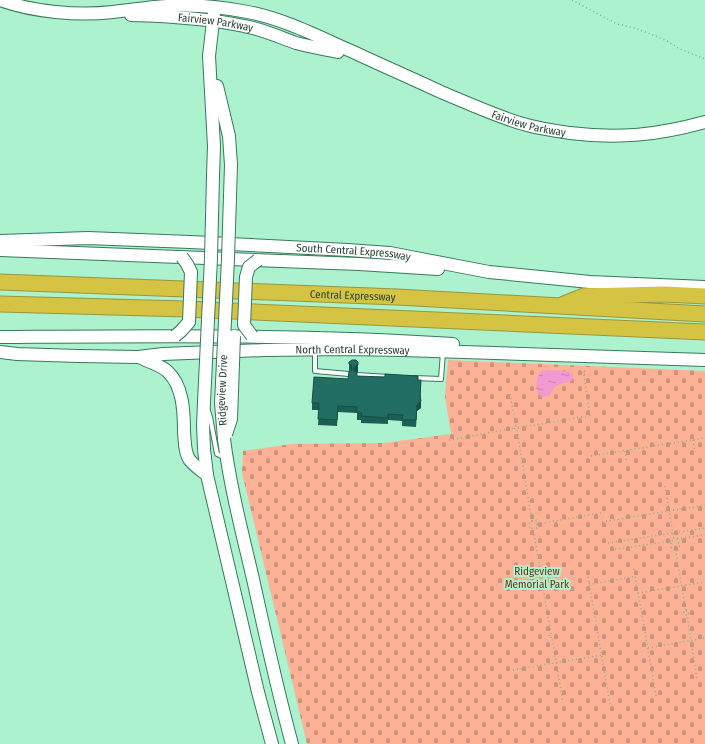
<svg xmlns="http://www.w3.org/2000/svg" width="705" height="744" viewBox="0 0 705 744" font-family="'Fira Sans Condensed',sans-serif">
	<style>
		.cemetery { fill: url(#cemetery-stones) }
		.water { fill: url(#water-ripples) }
		.lines { fill: none; stroke-linecap: round; stroke-linejoin: round }
		.lane-casing { stroke: #367a5b; stroke-width: 6 }
		.secondary-casing { stroke: #367a5b; stroke-width: 14 }
		.highway-casing { stroke: #98963e; stroke-width: 17 }
		.path { stroke: #7bb195; stroke-width: 1.5; stroke-dasharray: 1 3; stroke-linecap: butt }
		.lane { stroke: #fff; stroke-width: 4 }
		.secondary { stroke: #fff; stroke-width: 12 }
		.highway { stroke: #d5c444; stroke-width: 15 }
		.secondary-bridge-casing { stroke: #367a5b; stroke-width: 14; stroke-linecap: butt }
		.secondary-bridge { stroke: #fff; stroke-width: 12 }
		.wall { fill: #1d5f55 }
		.shaded-wall { fill: #184d45 }
		.building { fill: #226e63; stroke: #184d45 }
		.labels { text-anchor: middle; dominant-baseline: central; stroke-width: 4; stroke-linejoin: round; paint-order: stroke }
		.street-label { font-size: 11px; fill: #264234; stroke: #acf2ce }
		.park-label { font-size: 11px; fill: #6c3118; stroke: #acf2ce }
	</style>
	<defs>
		<pattern id="cemetery-stones" width="16" height="16" patternUnits="userSpaceOnUse"><rect width="16" height="16" fill="#fdb296"/><path d="M2 7V4a2 2 0 0 1 4 0v3zM10 15v-3a2 2 0 0 1 4 0v3z" fill="#cd927b"/></pattern>
		<pattern id="water-ripples" width="26" height="14" patternUnits="userSpaceOnUse"><rect width="26" height="14" fill="#f19ad1"/><path d="M2 4q2-2 4 0t4 0M15 11q2-2 4 0t4 0" fill="none" stroke="#c37faa"/></pattern>
	</defs>
	<rect width="100%" height="100%" fill="#acf2ce"/>
	<path class="cemetery" d="M448,360L705,371V744H307L242,473L243,451L291,444L384,443L451,434L445,397L446,382Z"/>
	<path class="water" d="M543,370L568,371L573,374V379C569,384 563,382 558,385C550,390 553,397 542,397C540,395 538,394 537,392C535,385 537,373 543,370Z"/>
	<g class="lines">
		<defs>
			<path id="lane" d="M315,350V371L349,374
				M357,375L389,377
				M414,378L441,379L443,352
				M208,411L210,417L217,454L224,457"/>
			<g id="secondary">
				<path id="s1" d="M0,0C33,12 78,16 113,12C131,10 149,7 167,6C194,4 222,7 248,12C284,19 317,36 351,51C381,65 411,78 441,92C470,104 497,117 527,125C541,129 556,131 570,133C619,139 658,135 705,122"/>
				<path id="s2" d="M131,15C169,16 207,18 244,26C262,29 279,37 296,43C310,47 325,49 338,52"/>
				<path d="M217,86L229,136L231,165"/>
				<path d="M213,176L214,146L209,56L214,13"/>
				<path id="s3" d="M0,241L88,238L190,242L348,250L390,253L489,272L590,282L705,287"/>
				<path d="M0,250L359,264L438,269"/>
				<path d="M0,337C151,336 302,334 453,344"/>
				<path id="s4" d="M0,352L17,354L78,356L138,357L163,354L265,350L348,349L402,350L705,360"/>
				<path d="M139,357C148,362 159,364 167,371C183,385 184,411 184,432C185,440 184,451 189,459C193,465 201,470 207,475"/>
				<path d="M204,402L203,425L204,449L207,475L258,692L272,744"/>
				<path d="M224,439C230,486 242,532 253,579C265,634 277,689 292,744"/>
			</g>
			<g id="highway">
				<path id="s5" d="M0,282L397,297L705,314"/>
				<path d="M0,304L186,309L705,332"/>
				<path d="M564,304L584,296L664,294L705,296"/>
			</g>
		</defs>
		<use href="#lane" class="lane-casing"/>
		<use href="#secondary" class="secondary-casing"/>
		<use href="#highway" class="highway-casing"/>
		<path class="path" d="M572,0L617,24L635,28L653,35L667,41L680,49L705,59
			M584,371L586,373L583,375L582,373Z
			M584,375L590,416
			M510,394L516,426L514,427L515,430H517L532,521L529,522L530,529L533,528L551,634H549L550,638L552,637L563,703
			M518,428L581,417H584L588,418
			M449,440L515,428
			M693,440L695,452
			M625,451L627,463
			M591,456L705,438
			M665,486L674,540L671,541V548L675,547L686,611L684,612L685,615H687L697,680
			M532,521L536,520L537,528H533
			M602,522L705,505
			M537,524L601,513
			M677,539L705,535
			M608,543L705,528
			M675,547L680,546L677,539
			M611,550L671,541
			M634,569L656,696
			M588,577L610,704
			M589,583L592,584L632,577L635,575
			M638,593L705,582
			M686,611H688L689,615H687
			M648,648L705,638
			M513,670L602,655"/>
		<use href="#lane" class="lane"/>
		<use href="#secondary" class="secondary"/>
		<use href="#highway" class="highway"/>
		<defs>
			<g id="secondary-bridge">
				<path d="M175,336L181,331L189,322L191,272L187,264L182,257"/>
				<path d="M252,336L244,325L246,277L249,267L258,260"/>
				<path d="M204,402L211,258L213,176"/>
				<path d="M226,434L231,419L234,336"/>
				<path id="s6" d="M224,439L221,403L228,259L231,165"/>
			</g>
		</defs>
		<use href="#secondary-bridge" class="secondary-bridge-casing"/>
		<use href="#secondary-bridge" class="secondary-bridge"/>
	</g>
	<path class="wall" d="M349,362L358,372H356L357,376L418,380L421,398V408L417,411L416,427L402,426V421L388,420V424L361,423V420H357V413L338,412L337,426L318,425L319,410H312V403L348,379L350,371L349,370Z"/>
	<path class="shaded-wall" d="M358,362V372H355L354,374V368Z
		M421,380L420,402L421,401V408L417,411L416,427L417,405Z"/>
	<path class="building" d="M352,360H356L358,362V365L355,366L354,368V371L357,372V376L385,377V374L418,376V380H421L420,396L421,401L417,405L416,420H402L403,415L388,414V418L361,416L362,413H357V407L338,406L337,420L318,419L319,403H312L314,377L348,379L349,371L352,370V368L351,365L349,364V362Z"/>
	<g class="labels">
		<g class="street-label">
			<text stroke="none"><textPath href="#s2" startOffset="85">Fairview Parkway</textPath></text>
			<text stroke="none"><textPath href="#s1" startOffset="553">Fairview Parkway</textPath></text>
			<text stroke="none"><textPath href="#s3" startOffset="354">South Central Expressway</textPath></text>
			<text stroke="none"><textPath href="#s5" startOffset="353">Central Expressway</textPath></text>
			<text stroke="none"><textPath href="#s4" startOffset="353">North Central Expressway</textPath></text>
			<text stroke="none"><textPath href="#s6" startOffset="49">Ridgeview Drive</textPath></text>
		</g>
		<g class="park-label">
			<text x="537" y="571">Ridgeview<tspan x="537" dy="13">Memorial Park</tspan></text>
		</g>
	</g>
</svg>
